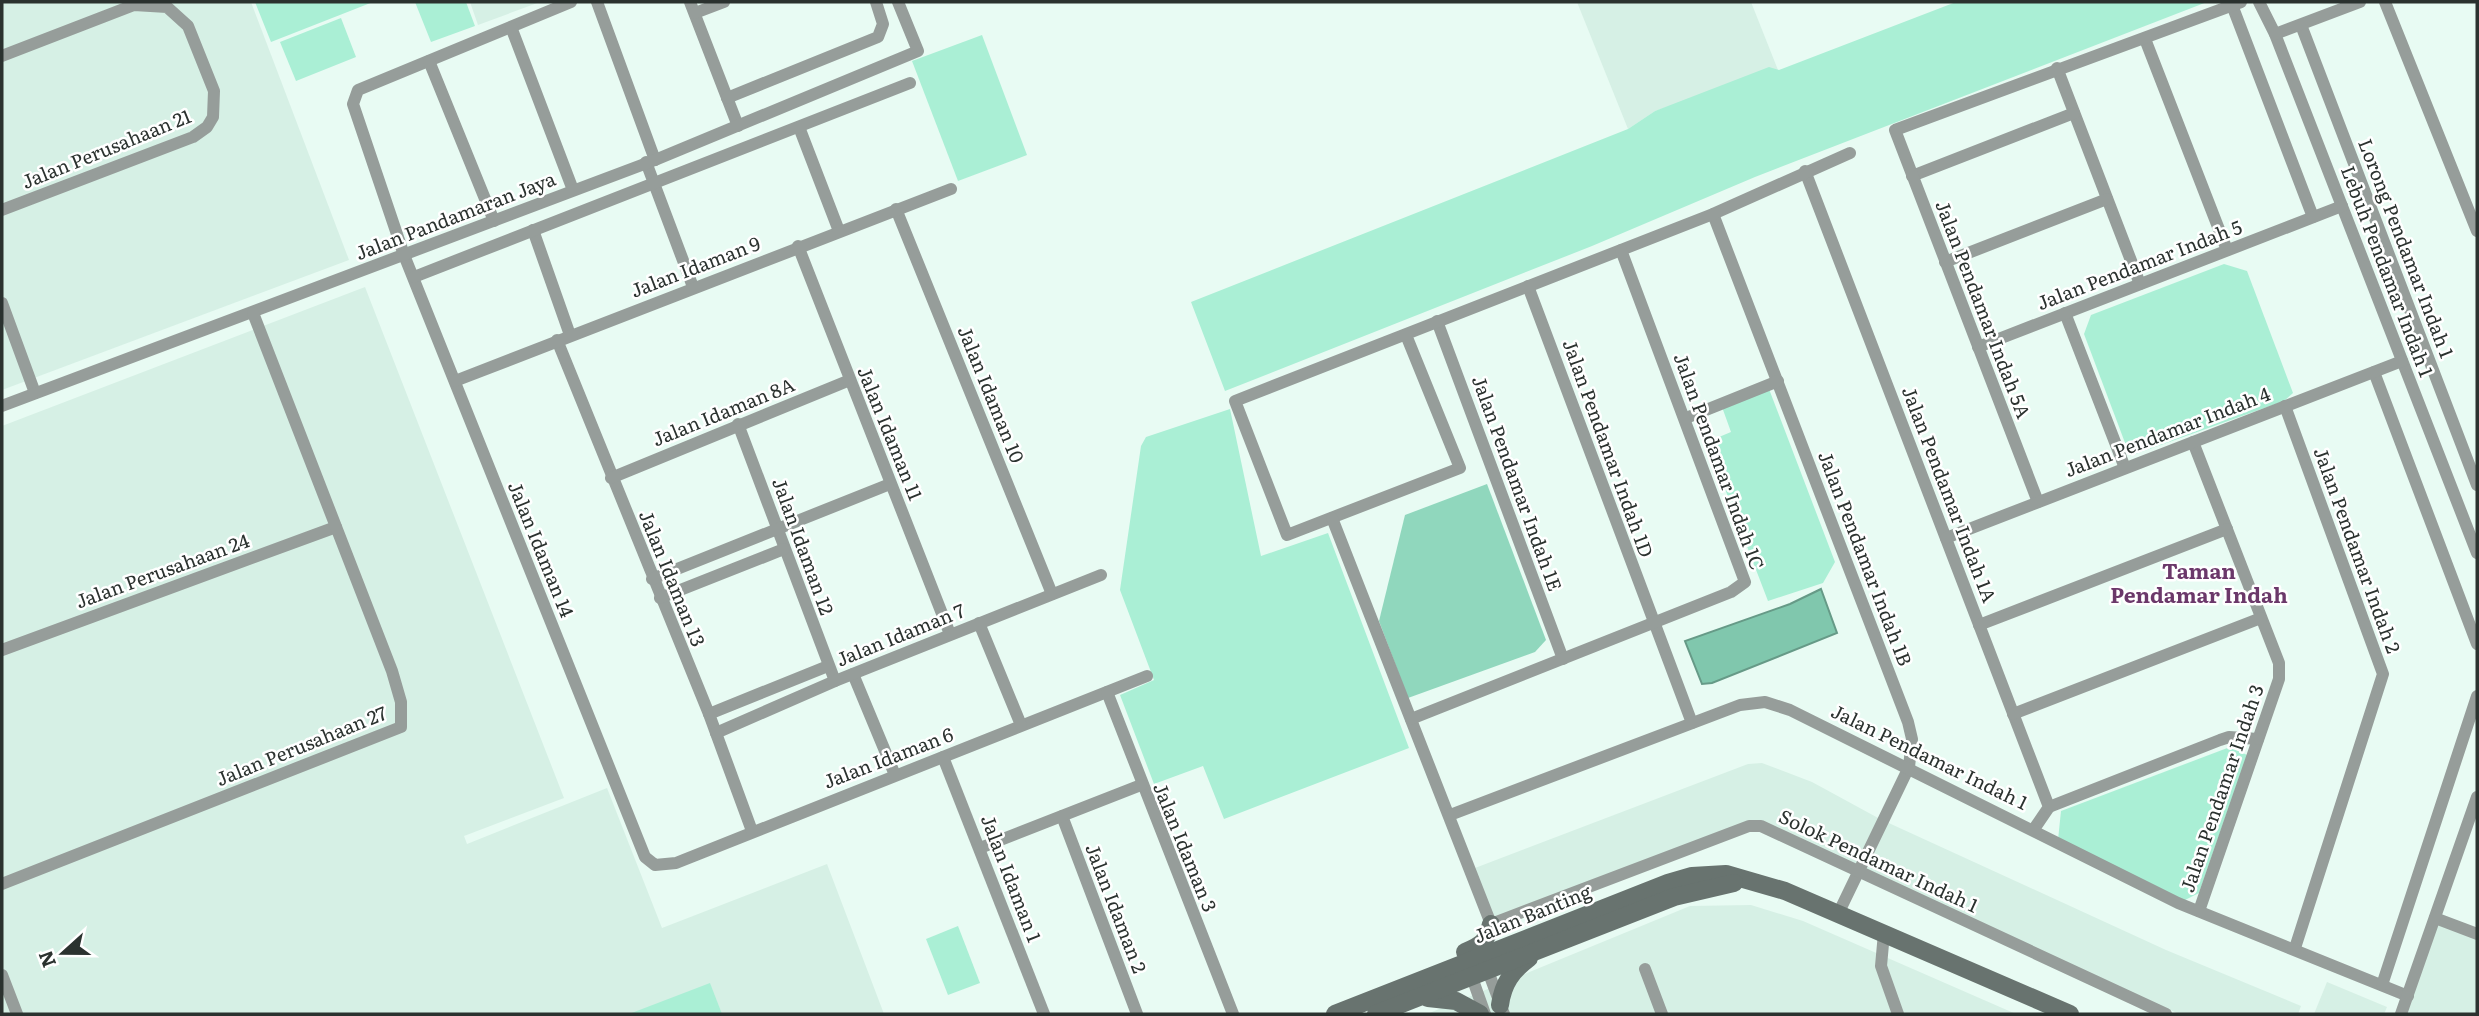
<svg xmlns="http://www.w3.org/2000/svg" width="2479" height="1016" font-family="Literata,serif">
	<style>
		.built { fill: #d6f0e5 }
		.green { fill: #aaefd5 }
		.forest { fill: #90d7bd }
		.water { fill: #80c7ad; stroke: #669a87; stroke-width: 2 }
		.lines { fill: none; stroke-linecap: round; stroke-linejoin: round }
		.street { stroke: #969d9a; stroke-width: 12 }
		.secondary { stroke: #68736f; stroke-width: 18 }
		.labels { text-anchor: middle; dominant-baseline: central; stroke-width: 5; stroke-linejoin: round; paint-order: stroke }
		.street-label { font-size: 19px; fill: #2b322f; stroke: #fff }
		.neighbourhood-label { font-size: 21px; font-weight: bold; fill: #6b386a; stroke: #fff }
	</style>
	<rect width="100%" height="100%" fill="#e8fbf3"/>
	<g class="built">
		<path d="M 2,2 L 251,2 L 349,260 L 2,390 Z"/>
		<path d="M 470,2 L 540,2 L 478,25 Z"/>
		<path d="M 1577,2 L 1751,2 L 1778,70 L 1655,111 L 1628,129 Z"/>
		<path d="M 365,287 L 564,798 L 464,836 L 467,844 L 607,788 L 662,928 L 827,864 L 884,1014 L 2,1014 L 2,426 Z"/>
		<path d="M 1762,763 L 1812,782 L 1880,819 L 2166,950 L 2301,1006 L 2298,1014 L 2179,1014 L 1761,822 L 1493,918 L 1475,868 L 1748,764 Z"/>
		<path d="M 1751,905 L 1803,921 L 2016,1014 L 1427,1014 L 1690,906 Z"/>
		<path d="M 2438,924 L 2477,939 L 2477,1014 L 2406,1014 Z"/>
		<path d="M 2327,982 L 2387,1007 L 2384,1014 L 2314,1014 Z"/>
	</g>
	<g class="green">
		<path d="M 255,2 L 373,2 L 271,42 Z"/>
		<path d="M 415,2 L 466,2 L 475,26 L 431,42 Z"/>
		<path d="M 1956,2 L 2207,2 L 1755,177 L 1592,246 L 1225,391 L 1191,302 L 1628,129 L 1655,111 L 1769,67 L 1779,70 Z"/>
		<path d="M 341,18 L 356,57 L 296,81 L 280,42 Z"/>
		<path d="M 982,35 L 1027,155 L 958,181 L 912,61 Z"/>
		<path d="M 2224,264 L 2247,271 L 2293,393 L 2284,401 L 2130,456 L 2084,334 L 2091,315 Z"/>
		<path d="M 1769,389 L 1835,562 L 1823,583 L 1768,601 L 1707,442 L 1731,432 L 1722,407 Z"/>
		<path d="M 1230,409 L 1261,556 L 1328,533 L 1409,748 L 1224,819 L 1203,766 L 1154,784 L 1120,695 L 1154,680 L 1120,590 L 1141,446 L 1146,437 Z"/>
		<path d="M 2230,747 L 2247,755 L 2199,893 L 2183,901 L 2058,840 L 2061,811 Z"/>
		<path d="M 958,926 L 980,983 L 948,995 L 926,939 Z"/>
		<path d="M 710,983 L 722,1014 L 629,1014 Z"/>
	</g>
	<path class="forest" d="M 1487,484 L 1546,640 L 1535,652 L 1408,698 L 1379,621 L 1405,515 Z"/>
	<path class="water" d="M 1821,589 L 1837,633 L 1712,683 L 1702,684 L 1685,641 L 1790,604 Z"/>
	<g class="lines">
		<g class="street">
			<path d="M 571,2 L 358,90 L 353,104 L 404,255 L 645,857 L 655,865 L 676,863 L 1147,676"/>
			<path d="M 597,2 L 655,160"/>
			<path d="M 690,2 L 738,126"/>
			<path d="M 2259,2 L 2275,34 L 2477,553"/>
			<path d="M 2385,2 L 2477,231"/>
			<path d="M 2232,5 L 2313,217"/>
			<path d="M 695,13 L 724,2"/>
			<path d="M 2301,25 L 2477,485"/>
			<path d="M 511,27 L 573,190"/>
			<path d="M 2275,34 L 2360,2"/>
			<path d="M 2145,39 L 2227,250"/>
			<path d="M 2,56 L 134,5 L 167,7 L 188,26 L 214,91 L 213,117 L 207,127 L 193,137 L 2,210"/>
			<path d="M 429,61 L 494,221"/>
			<path d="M 2057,68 L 2140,284"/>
			<path d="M 727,98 L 878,37 L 883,24 L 876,2"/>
			<path d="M 799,127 L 839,231"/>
			<path d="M 646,162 L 693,287"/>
			<path d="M 1805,171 L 2049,807 L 2034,829"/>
			<path d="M 1912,176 L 2074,113"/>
			<path d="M 896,209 L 1052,594"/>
			<path d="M 1713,214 L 1908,722 L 1912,739 L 1909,767 L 1839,912"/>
			<path d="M 533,230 L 570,335"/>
			<path d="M 798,246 L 950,634"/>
			<path d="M 1945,262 L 2107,199"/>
			<path d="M 414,277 L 910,83"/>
			<path d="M 1528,286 L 1692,723"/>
			<path d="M 2,303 L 35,393"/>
			<path d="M 2065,313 L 2125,468"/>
			<path d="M 1437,321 L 1563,659"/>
			<path d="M 1406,335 L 1460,468 L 1287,535 L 1235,401 L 1713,214 L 1850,153"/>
			<path d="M 557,340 L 709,714 L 752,831"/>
			<path d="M 1978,347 L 2342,206"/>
			<path d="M 2374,372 L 2477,644"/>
			<path d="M 455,381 L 951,189"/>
			<path d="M 2,406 L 655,160 L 918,51 L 898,2"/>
			<path d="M 2285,406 L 2383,674 L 2295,948"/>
			<path d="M 1686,418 L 1778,381"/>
			<path d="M 738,424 L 835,681"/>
			<path d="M 2193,442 L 2279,663 L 2279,679 L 2199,911"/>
			<path d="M 611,478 L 850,380"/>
			<path d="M 2038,502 L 1895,130 L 2241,2"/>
			<path d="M 1332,518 L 1491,924 L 1749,826 L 1761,826 L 2166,1014"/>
			<path d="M 1946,538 L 2402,361"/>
			<path d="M 652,579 L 890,484"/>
			<path d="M 660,598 L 784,549"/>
			<path d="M 979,623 L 1021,725"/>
			<path d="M 1979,625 L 2227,529"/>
			<path d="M 2,650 L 336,527"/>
			<path d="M 853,674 L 895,775"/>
			<path d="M 1107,692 L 1233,1014"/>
			<path d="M 709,714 L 828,666"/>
			<path d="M 2013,714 L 2261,618"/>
			<path d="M 1411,719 L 1731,592 L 1745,582 L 1621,250"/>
			<path d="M 716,733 L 835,681 L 1101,575"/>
			<path d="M 943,757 L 1044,1014"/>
			<path d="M 2049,807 L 2220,740 L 2229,737 L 2258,739"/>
			<path d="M 1450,815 L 1740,705 L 1765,702 L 1790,710 L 2178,903 L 2408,996"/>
			<path d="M 1062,816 L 1137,1014"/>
			<path d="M 980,848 L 1141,785"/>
			<path d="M 2,884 L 401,727 L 401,702 L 392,671 L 253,313"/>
			<path d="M 2435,918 L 2477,934"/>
			<path d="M 1884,933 L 1881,966 L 1898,1014"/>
			<path d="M 1485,963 L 1504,1014"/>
			<path d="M 1469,969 L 1485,1014"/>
			<path d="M 1645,969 L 1662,1014"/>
			<path d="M 2,975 L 17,1014"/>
			<path d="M 2382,985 L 2477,696"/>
			<path d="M 2401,1014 L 2477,797"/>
		</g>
		<g class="secondary">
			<path d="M 1465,952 C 1481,945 1487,942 1491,924"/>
			<path d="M 1428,998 L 1456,1001 L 1480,1014"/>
			<path d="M 1500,1005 C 1503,983 1512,971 1529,958"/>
			<path d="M 1335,1014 L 1668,883 L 1692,876 L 1726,874 L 1785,891 L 2070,1014"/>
			<path d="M 1376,1014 L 1674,897 L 1734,883"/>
		</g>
	</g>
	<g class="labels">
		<g class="street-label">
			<text transform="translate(106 148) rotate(-22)">Jalan Perusahaan 21</text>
			<text transform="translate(455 215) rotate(-21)">Jalan Pandamaran Jaya</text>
			<text transform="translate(2407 248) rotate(69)">Lorong Pendamar Indah 1</text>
			<text transform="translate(2139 264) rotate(-21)">Jalan Pendamar Indah 5</text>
			<text transform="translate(695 266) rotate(-21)">Jalan Idaman 9</text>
			<text transform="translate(2388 271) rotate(69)">Lebuh Pendamar Indah 1</text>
			<text transform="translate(1984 309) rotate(69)">Jalan Pendamar Indah 5A</text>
			<text transform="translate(992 394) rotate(68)">Jalan Idaman 10</text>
			<text transform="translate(723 411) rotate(-22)">Jalan Idaman 8A</text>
			<text transform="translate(2167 431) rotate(-21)">Jalan Pendamar Indah 4</text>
			<text transform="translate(891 433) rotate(68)">Jalan Idaman 11</text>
			<text transform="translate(1609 448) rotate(70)">Jalan Pendamar Indah 1D</text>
			<text transform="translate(1720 461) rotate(70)">Jalan Pendamar Indah 1C</text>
			<text transform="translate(1518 483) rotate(70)">Jalan Pendamar Indah 1E</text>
			<text transform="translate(1950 494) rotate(69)">Jalan Pendamar Indah 1A</text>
			<text transform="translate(804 546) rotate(70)">Jalan Idaman 12</text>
			<text transform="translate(542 549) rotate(68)">Jalan Idaman 14</text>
			<text transform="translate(2358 550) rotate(70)">Jalan Pendamar Indah 2</text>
			<text transform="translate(1866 558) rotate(69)">Jalan Pendamar Indah 1B</text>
			<text transform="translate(162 570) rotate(-20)">Jalan Perusahaan 24</text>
			<text transform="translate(673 578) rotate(68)">Jalan Idaman 13</text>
			<text transform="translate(900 634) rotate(-22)">Jalan Idaman 7</text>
			<text transform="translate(301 745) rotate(-22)">Jalan Perusahaan 27</text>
			<text transform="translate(1930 756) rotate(26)">Jalan Pendamar Indah 1</text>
			<text transform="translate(888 757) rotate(-21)">Jalan Idaman 6</text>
			<text transform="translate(2221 788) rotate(-71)">Jalan Pendamar Indah 3</text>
			<text transform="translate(1186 847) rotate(68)">Jalan Idaman 3</text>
			<text transform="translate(1879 860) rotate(25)">Solok Pendamar Indah 1</text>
			<text transform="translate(1012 878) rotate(69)">Jalan Idaman 1</text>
			<text transform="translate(1117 908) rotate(69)">Jalan Idaman 2</text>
			<text transform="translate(1532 913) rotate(-22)">Jalan Banting</text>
		</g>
		<g class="neighbourhood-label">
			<text x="2199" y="569">Taman<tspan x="2199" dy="24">Pendamar Indah</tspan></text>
		</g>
	</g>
	<rect width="2479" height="1016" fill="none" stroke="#2b322f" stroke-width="7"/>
	<g transform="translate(63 953) rotate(249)" stroke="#ffffff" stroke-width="5" paint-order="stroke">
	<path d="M0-5L12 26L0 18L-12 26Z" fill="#2b322f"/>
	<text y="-10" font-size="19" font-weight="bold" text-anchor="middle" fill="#2b322f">N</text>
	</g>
</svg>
